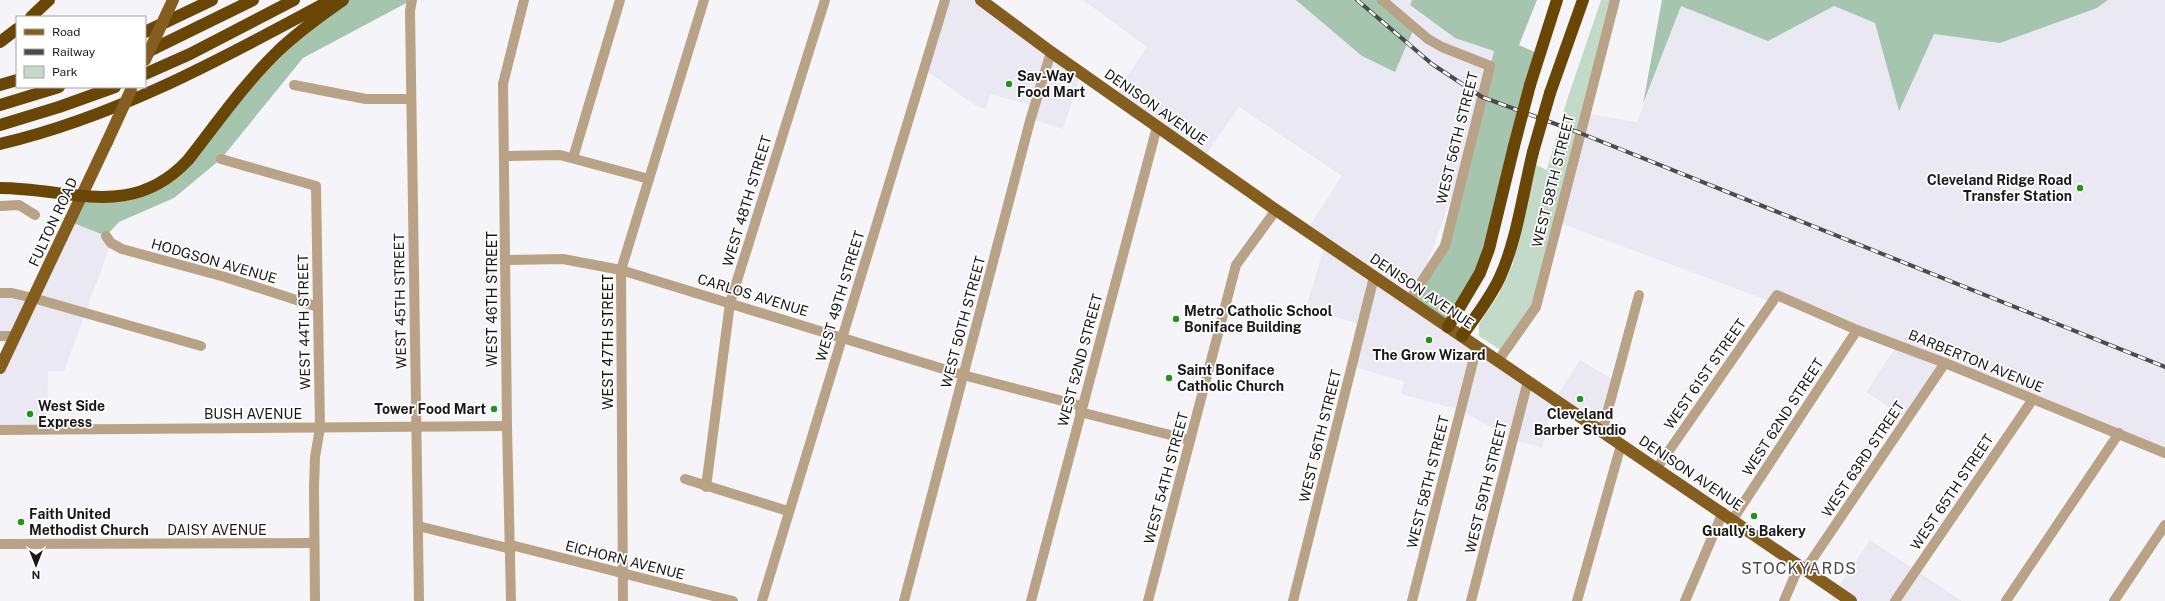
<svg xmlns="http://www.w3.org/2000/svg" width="2165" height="601" font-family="'Public Sans',sans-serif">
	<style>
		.built { fill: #e9e8f3 }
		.green { fill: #c3dac9 }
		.forest { fill: #a5c5ae }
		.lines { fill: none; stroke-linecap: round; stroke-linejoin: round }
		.minor { stroke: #b9a285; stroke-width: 10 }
		.major { stroke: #845d1f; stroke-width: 12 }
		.highway { stroke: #6a4606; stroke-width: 12 }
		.rail-casing { stroke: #4b4b4d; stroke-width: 4 }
		.rail { stroke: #fff; stroke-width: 2.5; stroke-dasharray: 8; stroke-linecap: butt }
		.major-bridge { stroke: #845d1f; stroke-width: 12 }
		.highway-bridge { stroke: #6a4606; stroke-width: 12 }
		.poi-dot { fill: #22931f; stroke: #fff; stroke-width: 1.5 }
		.labels { text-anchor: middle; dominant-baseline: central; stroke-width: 3.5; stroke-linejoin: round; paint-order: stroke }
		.poi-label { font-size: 14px; font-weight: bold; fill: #19191a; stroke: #fff; text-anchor: start }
		.street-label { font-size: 14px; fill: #19191a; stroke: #fff }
		.quarter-label { font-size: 16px; letter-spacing: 1px; fill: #49494c; stroke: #fff }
	</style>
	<rect width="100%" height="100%" fill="#f5f5f9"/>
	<g class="built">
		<path d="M 945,0 L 981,0 L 1081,73 L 1063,129 L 1031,119 L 1034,106 L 990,94 L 986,109 L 976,106 L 925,70 Z"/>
		<path d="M 1083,0 L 1412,0 L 1411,6 L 1455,38 L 1494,51 L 1469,150 L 1428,261 L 1409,301 L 1555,399 L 1580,360 L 1616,381 L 1602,432 L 1555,399 L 1542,448 L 1512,439 L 1460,410 L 1401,394 L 1404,382 L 1352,366 L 1362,325 L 1306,308 L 1325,244 L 1306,231 L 1342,176 L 1239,107 L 1203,159 L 1114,96 L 1147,47 Z"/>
		<path d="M 2108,0 L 2165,0 L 2165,453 L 1945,363 L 1907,419 L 1866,392 L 1897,345 L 1777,295 L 1772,302 L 1557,222 L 1585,113 L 1637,122 L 1681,6 L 1768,41 L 1834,6 L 1875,23 L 1899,111 L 1934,33 L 2000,43 L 2097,8 Z"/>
		<path d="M 71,222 L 106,236 L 111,243 L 64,371 L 48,371 L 47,430 L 0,430 L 0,368 L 16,336 L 0,336 L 0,293 L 33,297 Z"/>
		<path d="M 1870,540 L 1962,601 L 1831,601 L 1836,591 Z"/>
	</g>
	<path class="green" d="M 1601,0 L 1611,0 L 1532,308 L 1502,351 L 1479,336 L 1479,324 L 1499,294 L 1513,264 L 1536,165 L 1547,170 L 1567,100 Z"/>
	<g class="forest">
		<path d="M 343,0 L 412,0 L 303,58 L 221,159 L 174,198 L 119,222 L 106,236 L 71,222 L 81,197 L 159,185 L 249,82 Z"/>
		<path d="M 1296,0 L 1382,0 L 1414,28 L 1395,72 L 1362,56 Z"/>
		<path d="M 1412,0 L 1537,0 L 1519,45 L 1539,54 L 1494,231 L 1448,327 L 1409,301 L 1445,246 L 1494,51 L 1455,38 L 1410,5 Z"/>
		<path d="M 1662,0 L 2108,0 L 2097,8 L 2000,43 L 1934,34 L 1899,111 L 1875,23 L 1834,6 L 1768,41 L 1681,6 L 1643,104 Z"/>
	</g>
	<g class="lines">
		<g class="minor">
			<path d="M 412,0 L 410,11 L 419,601"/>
			<path d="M 1382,0 L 1428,39 L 1442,47 L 1490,66 L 1445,246 L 1409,301"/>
			<path d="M 294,85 L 366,99 L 410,99"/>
			<path d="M 505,156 L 560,155 L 649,179"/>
			<path d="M 573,158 L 620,0"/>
			<path d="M 221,159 L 316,186 L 320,428 L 315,457 L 314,487 L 315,601"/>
			<path d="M 0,206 L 19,205 L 35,215"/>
			<path d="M 106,236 L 111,243 L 122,249 L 225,277 L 318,307"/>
			<path d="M 505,260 L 563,259 L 621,270 L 963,375 L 1082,406"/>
			<path d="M 0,293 L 12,293 L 33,298 L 201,346"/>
			<path d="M 0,336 L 16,336"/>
			<path d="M 1498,361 L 1536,307 L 1615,0"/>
			<path d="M 1080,412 L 1190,440"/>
			<path d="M 0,430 L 507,426"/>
			<path d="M 1602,432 L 1639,295"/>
			<path d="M 1657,468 L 1777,295 L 1857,330 L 1945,363 L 2165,453"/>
			<path d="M 685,479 L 788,511"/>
			<path d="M 706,487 L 730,303 L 825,0"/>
			<path d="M 1733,519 L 1857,330"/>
			<path d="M 418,526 L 511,549"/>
			<path d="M 0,544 L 314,543"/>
			<path d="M 511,545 L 733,601"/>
			<path d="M 1805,570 L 1945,363"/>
			<path d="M 511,601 L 507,426 L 503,84 L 524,0"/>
			<path d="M 623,601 L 621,270 L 704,0"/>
			<path d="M 762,601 L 945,0"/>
			<path d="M 904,601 L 1030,121 L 1051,52"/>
			<path d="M 1031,601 L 1157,127"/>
			<path d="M 1148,601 L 1236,265 L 1276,210"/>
			<path d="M 1293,601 L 1374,277"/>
			<path d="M 1412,601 L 1477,346"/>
			<path d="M 1471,601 L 1528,381"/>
			<path d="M 1577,601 L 1621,445"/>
			<path d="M 1685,601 L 1723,512"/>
			<path d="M 1784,601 L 1799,566"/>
			<path d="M 1895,601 L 2033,399"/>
			<path d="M 2006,601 L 2119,433"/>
			<path d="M 2114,601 L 2165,525"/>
		</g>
		<g class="major">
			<path d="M 981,0 L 1051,52 L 1276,210 L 1851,601"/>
			<path d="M 0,368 L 107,142"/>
		</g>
		<g class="highway">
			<path d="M 31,17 L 49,0"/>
			<path d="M 145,32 L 212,0"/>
			<path d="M 0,42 L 17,29"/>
			<path d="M 145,53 L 253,0"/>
			<path d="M 145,74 L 190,54 L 294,0"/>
			<path d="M 0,85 L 17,80"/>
			<path d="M 1530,85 L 1557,0"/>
			<path d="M 1550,93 L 1583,0"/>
			<path d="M 0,105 L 59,87"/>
			<path d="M 0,125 L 59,107 L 115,87"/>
			<path d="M 0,144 C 119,116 225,57 331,0"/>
			<path d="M 0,188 C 70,188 131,221 188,160 C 217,123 244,84 278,51 C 298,32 320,16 343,0"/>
			<path d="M 1448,327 L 1480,273 L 1489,249 L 1514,146"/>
			<path d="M 1462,336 C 1475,317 1490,299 1500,277 C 1517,240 1523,192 1533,152"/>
		</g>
		<g class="rail-casing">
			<path id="rail" d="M 1357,0 L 1432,64 L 1482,97 L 1580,133 L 2165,367"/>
		</g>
		<use href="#rail" class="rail"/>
		<g class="major-bridge">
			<path d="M 145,60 L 173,0"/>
			<path d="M 107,142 L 131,90"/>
		</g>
		<g class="highway-bridge">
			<path d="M 1514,146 L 1530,85"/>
			<path d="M 1533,152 L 1550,93"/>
		</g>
	</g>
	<g class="poi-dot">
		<circle cx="1009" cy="84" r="4"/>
		<circle cx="2080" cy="188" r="4"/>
		<circle cx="1176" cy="319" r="4"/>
		<circle cx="1429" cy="340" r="4"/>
		<circle cx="1169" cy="378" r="4"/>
		<circle cx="1580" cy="399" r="4"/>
		<circle cx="494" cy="409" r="4"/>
		<circle cx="30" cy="414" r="4"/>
		<circle cx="1754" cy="516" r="4"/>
		<circle cx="21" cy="522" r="4"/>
	</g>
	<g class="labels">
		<g class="poi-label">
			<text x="1017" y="76">Sav-Way<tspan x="1017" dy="16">Food Mart</tspan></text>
			<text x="2072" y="180" text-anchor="end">Cleveland Ridge Road<tspan x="2072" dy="16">Transfer Station</tspan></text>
			<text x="1184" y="311">Metro Catholic School<tspan x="1184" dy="16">Boniface Building</tspan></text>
			<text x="1429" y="355" text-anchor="middle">The Grow Wizard</text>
			<text x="1177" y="370">Saint Boniface<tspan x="1177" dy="16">Catholic Church</tspan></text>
			<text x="38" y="406">West Side<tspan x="38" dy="16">Express</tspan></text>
			<text x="486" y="409" text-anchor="end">Tower Food Mart</text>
			<text x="1580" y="414" text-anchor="middle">Cleveland<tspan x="1580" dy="16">Barber Studio</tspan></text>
			<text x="29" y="514">Faith United<tspan x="29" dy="16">Methodist Church</tspan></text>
			<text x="1754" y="531" text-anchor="middle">Gually's Bakery</text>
		</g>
		<g class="street-label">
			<text transform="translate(1156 107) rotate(35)">DENISON AVENUE</text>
			<text transform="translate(1457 138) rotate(-76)">WEST 56TH STREET</text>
			<text transform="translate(1553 181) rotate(-76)">WEST 58TH STREET</text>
			<text transform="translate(747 201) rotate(-73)">WEST 48TH STREET</text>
			<text transform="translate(53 222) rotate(-65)">FULTON ROAD</text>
			<text transform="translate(214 261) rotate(16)">HODGSON AVENUE</text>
			<text transform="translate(1422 291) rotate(34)">DENISON AVENUE</text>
			<text transform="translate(753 295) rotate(17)">CARLOS AVENUE</text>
			<text transform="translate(840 296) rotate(-73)">WEST 49TH STREET</text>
			<text transform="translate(492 299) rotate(-90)">WEST 46TH STREET</text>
			<text transform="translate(400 301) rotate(-91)">WEST 45TH STREET</text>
			<text transform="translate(304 322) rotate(-91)">WEST 44TH STREET</text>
			<text transform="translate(963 322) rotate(-75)">WEST 50TH STREET</text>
			<text transform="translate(608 342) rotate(-90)">WEST 47TH STREET</text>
			<text transform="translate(1080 360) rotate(-75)">WEST 52ND STREET</text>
			<text transform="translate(1976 361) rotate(22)">BARBERTON AVENUE</text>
			<text transform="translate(1705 374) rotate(-55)">WEST 61ST STREET</text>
			<text x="253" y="414">BUSH AVENUE</text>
			<text transform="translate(1783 417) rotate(-57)">WEST 62ND STREET</text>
			<text transform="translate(1320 436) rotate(-76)">WEST 56TH STREET</text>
			<text transform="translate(1863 459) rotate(-56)">WEST 63RD STREET</text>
			<text transform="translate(1691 473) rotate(34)">DENISON AVENUE</text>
			<text transform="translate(1166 478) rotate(-75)">WEST 54TH STREET</text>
			<text transform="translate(1428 482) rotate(-76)">WEST 58TH STREET</text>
			<text transform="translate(1486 487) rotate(-76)">WEST 59TH STREET</text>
			<text transform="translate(1952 492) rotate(-56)">WEST 65TH STREET</text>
			<text x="217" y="530">DAISY AVENUE</text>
			<text transform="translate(625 560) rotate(14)">EICHORN AVENUE</text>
		</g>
		<g class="quarter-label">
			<text x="1799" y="568">STOCKYARDS</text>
		</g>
	</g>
	<rect x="16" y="16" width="130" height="72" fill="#ffffff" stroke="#a3a3a3"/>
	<rect x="24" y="29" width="20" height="6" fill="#845d1f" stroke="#a3a3a3"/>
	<text x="52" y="36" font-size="12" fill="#19191a">Road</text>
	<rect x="24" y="49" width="20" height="6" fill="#4b4b4d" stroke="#a3a3a3"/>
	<text x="52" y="56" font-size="12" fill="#19191a">Railway</text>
	<rect x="24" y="66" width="20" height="12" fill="#c3dac9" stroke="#a3a3a3"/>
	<text x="52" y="76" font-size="12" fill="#19191a">Park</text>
	<g transform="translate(36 565) rotate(180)" stroke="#ffffff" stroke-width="3" paint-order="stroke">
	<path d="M0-3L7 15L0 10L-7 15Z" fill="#19191a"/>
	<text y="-6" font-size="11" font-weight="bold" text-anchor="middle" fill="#19191a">N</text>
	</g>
</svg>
